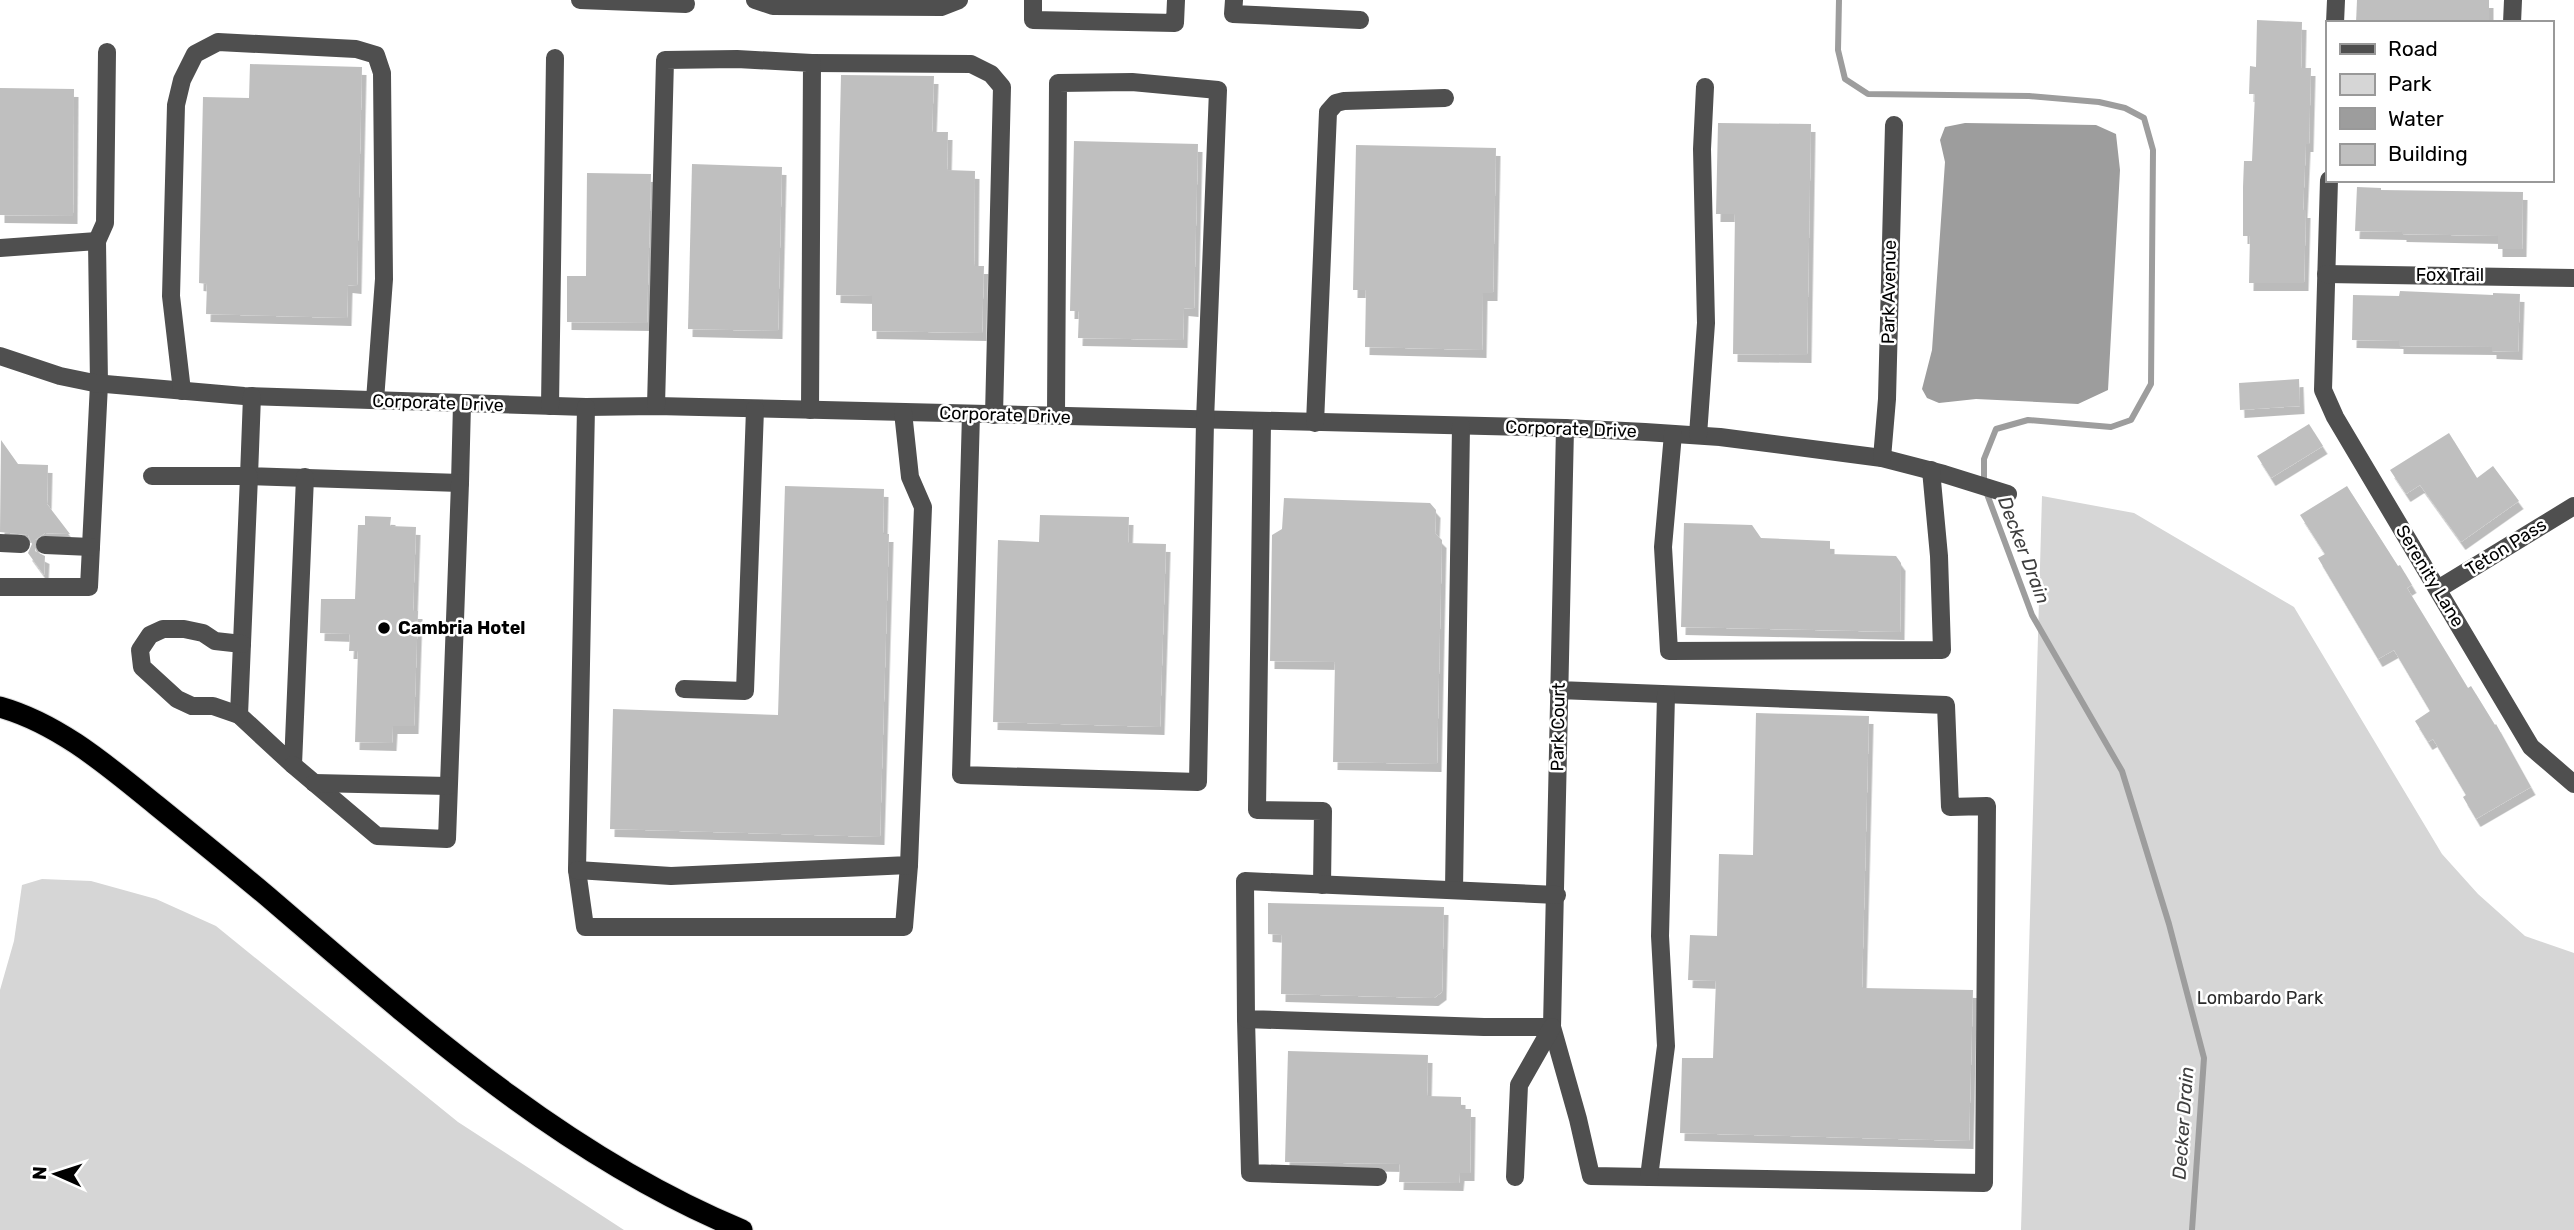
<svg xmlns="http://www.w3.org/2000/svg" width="2574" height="1230" font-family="Rubik,sans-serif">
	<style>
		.green { fill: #d6d6d6 }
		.water { fill: #9d9d9d }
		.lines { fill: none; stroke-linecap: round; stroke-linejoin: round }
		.stream { stroke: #9d9d9d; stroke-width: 6 }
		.building { fill: #bfbfbf; filter: url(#shadow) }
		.highway-casing { stroke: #dbdbdb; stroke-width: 23 }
		.minor { stroke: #4f4f4f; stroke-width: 18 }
		.highway { stroke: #000; stroke-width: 21 }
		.poi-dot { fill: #000; stroke: #fff; stroke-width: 2.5 }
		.labels { text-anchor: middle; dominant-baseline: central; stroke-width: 5; stroke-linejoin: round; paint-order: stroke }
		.street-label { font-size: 18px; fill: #000; stroke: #fff }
		.poi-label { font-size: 18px; font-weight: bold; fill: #000; stroke: #fff; text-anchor: start }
		.park-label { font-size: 18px; fill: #2d2d2d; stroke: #fff }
		.water-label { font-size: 19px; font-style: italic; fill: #3e3e3e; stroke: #fff }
	</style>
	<defs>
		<filter id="shadow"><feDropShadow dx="4.5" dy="8" stdDeviation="0" flood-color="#0004"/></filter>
	</defs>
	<rect width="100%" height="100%" fill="#fff"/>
	<g class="green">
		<path d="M 2042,496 L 2134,513 L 2294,607 L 2442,854 L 2478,894 L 2525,936 L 2574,953 L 2574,1230 L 2021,1230 Z"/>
		<path d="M 42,879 L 91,881 L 156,899 L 216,926 L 458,1122 L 624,1230 L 0,1230 L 0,990 L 14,941 L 22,885 Z"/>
	</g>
	<path class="water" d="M 1965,123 L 2096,125 L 2116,134 L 2120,170 L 2108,390 L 2078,404 L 1976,399 L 1939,403 L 1927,398 L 1922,389 L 1932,350 L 1945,162 L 1940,140 L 1945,127 Z"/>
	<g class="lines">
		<path class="stream" d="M 1839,0 L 1838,50 L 1845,79 L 1868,94 L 2029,96 L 2099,102 L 2125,108 L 2144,118 L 2153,150 L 2151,384 L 2131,420 L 2111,427 L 2028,420 L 1996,429 L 1984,459 L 1984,486 L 2032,615 L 2122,771 L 2169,924 L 2204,1058 L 2192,1230"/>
	</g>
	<g class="building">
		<path d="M 2357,0 L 2489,0 L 2489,23 L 2356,23 Z"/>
		<path d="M 2257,20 L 2302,22 L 2301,68 L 2311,68 L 2309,144 L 2306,144 L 2303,210 L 2306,210 L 2304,283 L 2249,283 L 2250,236 L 2243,236 L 2243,187 L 2244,161 L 2252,161 L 2255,94 L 2249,94 L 2250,66 L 2256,67 Z"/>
		<path d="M 250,64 L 362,67 L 357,286 L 348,285 L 347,318 L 206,314 L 207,284 L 199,283 L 203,97 L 249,98 Z"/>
		<path d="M 841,75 L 934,76 L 932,132 L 948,132 L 947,170 L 975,171 L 974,266 L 984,266 L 982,333 L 872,331 L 872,296 L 836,295 Z"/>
		<path d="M 0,88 L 74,89 L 73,216 L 0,215 Z"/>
		<path d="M 1718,123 L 1811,124 L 1807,355 L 1733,354 L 1735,214 L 1716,214 Z"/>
		<path d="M 1074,141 L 1198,144 L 1194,309 L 1184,308 L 1183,340 L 1078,338 L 1079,311 L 1070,311 Z"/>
		<path d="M 1356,145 L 1496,148 L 1493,293 L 1483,293 L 1482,350 L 1365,347 L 1366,290 L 1353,290 Z"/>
		<path d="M 692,164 L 782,167 L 778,331 L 688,329 Z"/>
		<path d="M 587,173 L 651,174 L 647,323 L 567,322 L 567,276 L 586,276 Z"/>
		<path d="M 2357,187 L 2381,188 L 2381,190 L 2523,192 L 2522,249 L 2498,249 L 2498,236 L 2402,234 L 2402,232 L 2355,231 Z"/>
		<path d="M 2400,291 L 2493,295 L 2493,293 L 2520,294 L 2518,352 L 2492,351 L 2492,347 L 2399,346 L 2399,341 L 2352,340 L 2353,295 L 2399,296 Z"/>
		<path d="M 2299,379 L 2300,406 L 2240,410 L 2239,383 Z"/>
		<path d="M 2309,424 L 2323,446 L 2271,478 L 2257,456 Z"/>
		<path d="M 2449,433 L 2477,478 L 2493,466 L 2519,501 L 2461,542 L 2420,485 L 2406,494 L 2390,470 Z"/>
		<path d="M 1,440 L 18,464 L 48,465 L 47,504 L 70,534 L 45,533 L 35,540 L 35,551 L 45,556 L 44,575 L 28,553 L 32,544 L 28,535 L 0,532 Z"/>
		<path d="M 785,486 L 884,489 L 883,534 L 889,534 L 880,837 L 610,829 L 613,709 L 778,715 Z"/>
		<path d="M 2347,486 L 2398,566 L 2400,565 L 2412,585 L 2407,588 L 2468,688 L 2471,686 L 2495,725 L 2496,724 L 2531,787 L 2476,819 L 2463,797 L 2466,795 L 2433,739 L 2428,742 L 2415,721 L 2430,711 L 2394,650 L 2378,659 L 2318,558 L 2325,554 L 2300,515 Z"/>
		<path d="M 1284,498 L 1430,503 L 1436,510 L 1435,533 L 1442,540 L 1437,764 L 1333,762 L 1335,662 L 1270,661 L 1272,535 L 1282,529 Z"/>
		<path d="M 1040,515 L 1129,517 L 1128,543 L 1166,544 L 1160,727 L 993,722 L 998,540 L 1039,542 Z"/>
		<path d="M 365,516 L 391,517 L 390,526 L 416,527 L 413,611 L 418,611 L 414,726 L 393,726 L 392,743 L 355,742 L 358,651 L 349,651 L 350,634 L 320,633 L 321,599 L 355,599 L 358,525 L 365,525 Z"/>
		<path d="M 1684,523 L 1752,525 L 1761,538 L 1830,541 L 1830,554 L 1896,556 L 1901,563 L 1900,632 L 1681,627 Z"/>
		<path d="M 1756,713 L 1869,716 L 1862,988 L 1973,990 L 1969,1141 L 1680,1133 L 1682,1058 L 1713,1058 L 1716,981 L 1688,980 L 1690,935 L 1717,936 L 1719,854 L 1753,855 Z"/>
		<path d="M 1268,903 L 1444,907 L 1442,992 L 1434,998 L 1281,994 L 1282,935 L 1268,934 Z"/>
		<path d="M 1288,1051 L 1428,1055 L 1427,1096 L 1461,1097 L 1461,1109 L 1471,1109 L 1470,1173 L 1460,1173 L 1459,1183 L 1399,1182 L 1400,1164 L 1285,1162 Z"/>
	</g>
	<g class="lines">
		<g class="highway-casing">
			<path id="highway" d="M 0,707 C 60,724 109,767 156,805 C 193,835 230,865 267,896 C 414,1022 561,1155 742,1230"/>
		</g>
		<g class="minor">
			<path d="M 580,0 L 686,4"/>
			<path d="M 755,0 L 773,6 L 941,7 L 959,0"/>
			<path d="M 1033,0 L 1033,20 L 1175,23 L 1176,0"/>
			<path d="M 1234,0 L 1233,14 L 1360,20"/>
			<path d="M 2335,23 L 2336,0"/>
			<path d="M 2512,23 L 2513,0"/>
			<path d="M 812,63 L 971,64 L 991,74 L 1002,87 L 994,415"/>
			<path d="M 2329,180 L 2323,390 L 2335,417 L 2531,747 L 2574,784"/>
			<path d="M 97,241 L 105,223 L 107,52"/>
			<path d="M 0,248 L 97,241 L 99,384 L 89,587 L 0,587"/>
			<path d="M 2326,274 L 2574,278"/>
			<path d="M 0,356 L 60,376 L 94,383 L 244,396 L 586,407 L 656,406 L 1565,428 L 1645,432 L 1720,437 L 1882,458 L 1944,474 L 2008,494"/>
			<path d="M 182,391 L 171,296 L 176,105 L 182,80 L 195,54 L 218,42 L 356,49 L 376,55 L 382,73 L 384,279 L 375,400"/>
			<path d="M 252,396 L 249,476 L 460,483 L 462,404"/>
			<path d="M 550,406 L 555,58"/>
			<path d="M 656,406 L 665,60 L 737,59 L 812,63 L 810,410"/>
			<path d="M 586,407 L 577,870 L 585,927 L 904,927 L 909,865"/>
			<path d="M 971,414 L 961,775 L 1198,782 L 1205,421 L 1218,90 L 1132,82 L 1058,83 L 1056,416"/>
			<path d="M 1262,422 L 1257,810 L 1323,811 L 1322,885"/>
			<path d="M 1315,423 L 1328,112 L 1336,103 L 1344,101 L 1445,98"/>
			<path d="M 1673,434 L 1663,547 L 1669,651 L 1942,650 L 1939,556 L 1931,470"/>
			<path d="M 1698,435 L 1706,323 L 1702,149 L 1705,87"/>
			<path d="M 1882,458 L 1887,399 L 1894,125"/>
			<path d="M 152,476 L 249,476 L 239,715 L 293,765 L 305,477"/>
			<path d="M 0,543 L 21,544"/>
			<path d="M 45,545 L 91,547"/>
			<path d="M 2438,589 L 2574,506"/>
			<path d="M 684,689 L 745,691 L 755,409"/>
			<path d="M 1558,690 L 1946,705 L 1950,807 L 1987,806 L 1984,1183 L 1591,1176 L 1578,1119 L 1552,1027 L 1565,428"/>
			<path d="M 239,715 L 213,706 L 192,706 L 177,699 L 142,667 L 140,650 L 150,635 L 163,629 L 184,629 L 203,633 L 215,641 L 242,644"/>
			<path d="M 293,765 L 377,836 L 447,839 L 460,483"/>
			<path d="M 314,783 L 448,786"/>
			<path d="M 577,870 L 671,876 L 909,865 L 923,507 L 910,477 L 903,412"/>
			<path d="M 1454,890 L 1461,426"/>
			<path d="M 1246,1019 L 1250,1173 L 1378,1177"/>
			<path d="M 1552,1027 L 1484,1027 L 1246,1019 L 1245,881 L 1557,895"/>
			<path d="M 1515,1177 L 1519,1085 L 1552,1027"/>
			<path d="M 1649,1177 L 1666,1046 L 1660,936 L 1666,695"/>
		</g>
		<use href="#highway" class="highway"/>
	</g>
	<circle class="poi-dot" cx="384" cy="628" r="7"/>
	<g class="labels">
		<g class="street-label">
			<text x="2450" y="275">Fox Trail</text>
			<text transform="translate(1889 292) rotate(-89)">Park Avenue</text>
			<text transform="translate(438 403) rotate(2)">Corporate Drive</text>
			<text transform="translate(1005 415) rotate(2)">Corporate Drive</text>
			<text transform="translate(1571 429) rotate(2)">Corporate Drive</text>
			<text transform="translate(2506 547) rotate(-32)">Teton Pass</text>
			<text transform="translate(2430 576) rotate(59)">Serenity Lane</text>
			<text transform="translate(1558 727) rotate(-89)">Park Court</text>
		</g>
		<g class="poi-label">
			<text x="398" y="628">Cambria Hotel</text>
		</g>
		<g class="park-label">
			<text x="2260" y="998">Lombardo Park</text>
		</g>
		<g class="water-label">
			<text transform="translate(2024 550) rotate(69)">Decker Drain</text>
			<text transform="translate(2183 1123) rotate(-86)">Decker Drain</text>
		</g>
	</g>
	<rect x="2326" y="21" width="228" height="161" fill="#ffffff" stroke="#999999" stroke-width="2"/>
	<rect x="2340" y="44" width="35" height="10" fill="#4f4f4f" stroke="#999999" stroke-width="2"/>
	<text x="2388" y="56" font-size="21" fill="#000000">Road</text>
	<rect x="2340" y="74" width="35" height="21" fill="#d6d6d6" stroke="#999999" stroke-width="2"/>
	<text x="2388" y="91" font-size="21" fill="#000000">Park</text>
	<rect x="2340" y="108" width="35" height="21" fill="#9d9d9d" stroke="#999999" stroke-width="2"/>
	<text x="2388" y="126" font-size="21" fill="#000000">Water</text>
	<rect x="2340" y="144" width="35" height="21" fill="#bfbfbf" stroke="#999999" stroke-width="2"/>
	<text x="2388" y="161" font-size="21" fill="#000000">Building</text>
	<g transform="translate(56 1174) rotate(273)" stroke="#ffffff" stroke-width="5" paint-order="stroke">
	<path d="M0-5L12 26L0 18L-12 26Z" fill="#000000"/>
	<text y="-10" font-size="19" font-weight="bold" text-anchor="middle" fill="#000000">N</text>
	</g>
</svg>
